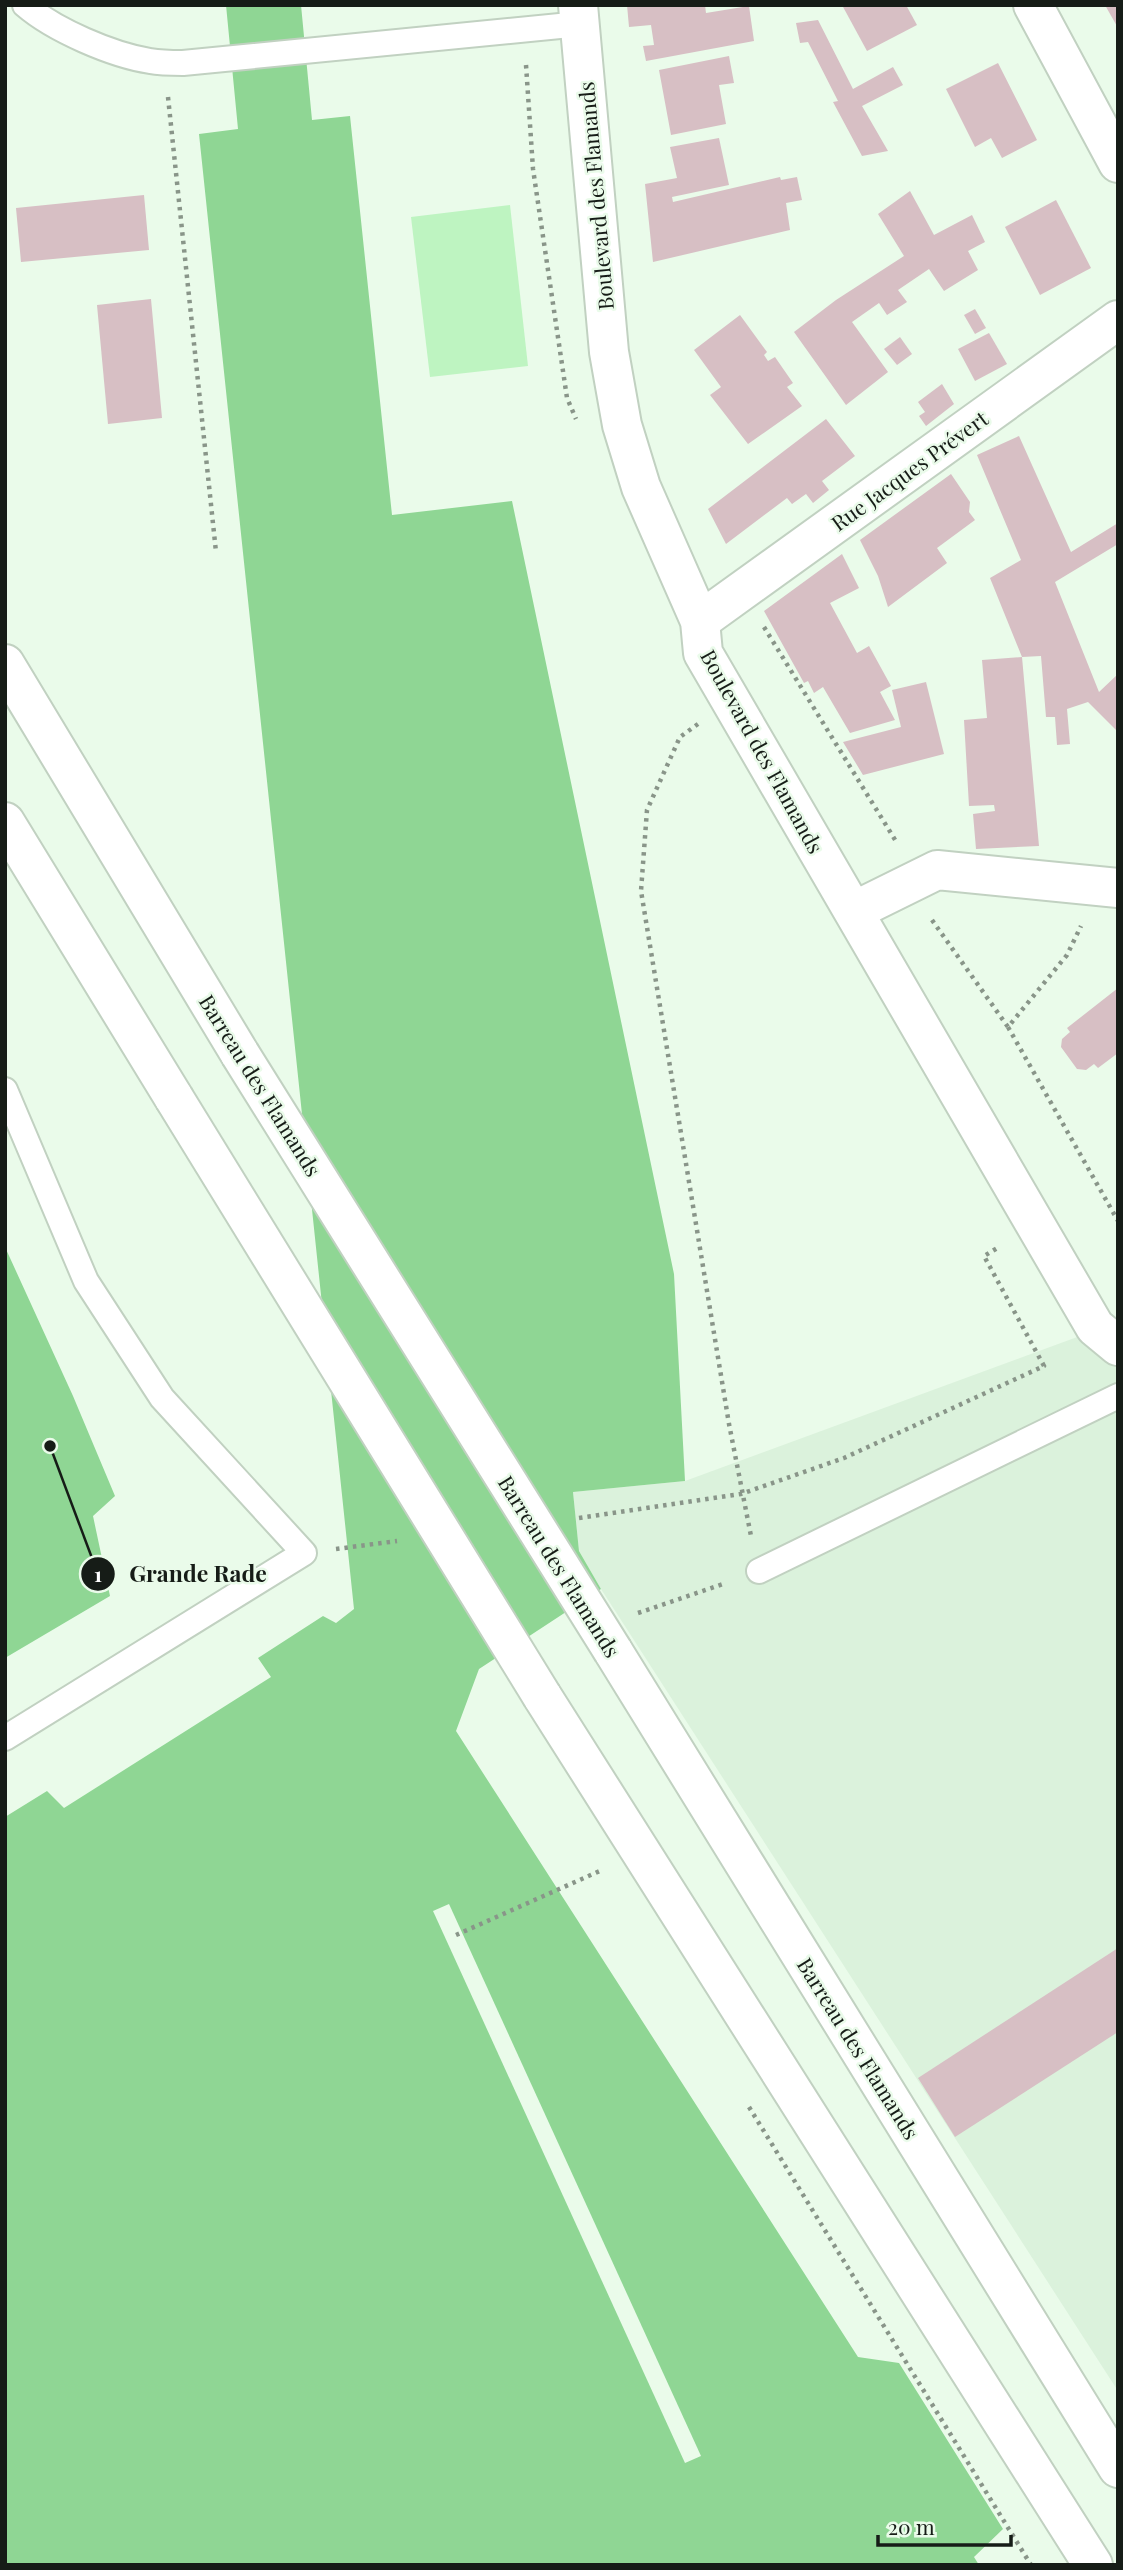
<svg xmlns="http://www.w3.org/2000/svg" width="1123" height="2570" font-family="'Playfair Display',serif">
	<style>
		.built { fill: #dbf2dc }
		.green { fill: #bef4c1 }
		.water { fill: #8fd694 }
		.pier { fill: #eafbea }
		.building { fill: #d7bfc4 }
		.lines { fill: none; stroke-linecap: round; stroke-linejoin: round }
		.lane-casing { stroke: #c1d1c1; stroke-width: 28 }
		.street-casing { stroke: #c1d1c1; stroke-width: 42 }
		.highway-casing { stroke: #c1d1c1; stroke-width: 42 }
		.path { stroke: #899589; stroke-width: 4.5; stroke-dasharray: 3.5 5; stroke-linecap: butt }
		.lane { stroke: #fff; stroke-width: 24 }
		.street { stroke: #fff; stroke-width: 38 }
		.highway { stroke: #fff; stroke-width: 38 }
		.highway-bridge-casing { stroke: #c1d1c1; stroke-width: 42; stroke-linecap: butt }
		.highway-bridge { stroke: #fff; stroke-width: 38 }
		.labels { text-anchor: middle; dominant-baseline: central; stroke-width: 5; stroke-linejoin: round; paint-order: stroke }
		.street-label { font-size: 21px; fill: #161c17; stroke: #eafbea }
		.leader { fill: none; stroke: #161c17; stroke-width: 2.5 }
		.callout-dot { fill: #161c17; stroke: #eafbea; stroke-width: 2.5 }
		.mark-label { font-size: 21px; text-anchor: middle; font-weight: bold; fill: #fff }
		.callout-label { font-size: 23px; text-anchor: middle; font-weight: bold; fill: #161c17; stroke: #eafbea; stroke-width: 5; stroke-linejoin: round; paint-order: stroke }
	</style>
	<rect width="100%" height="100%" fill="#eafbea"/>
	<path class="built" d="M 1118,1322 L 1118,2391 L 601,1589 L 579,1551 L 573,1492 L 685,1481 Z"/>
	<path class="green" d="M 510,205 L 528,366 L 430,377 L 411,217 Z"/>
	<g class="water">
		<path d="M 226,5 L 301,5 L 312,120 L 350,116 L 392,515 L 512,501 L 674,1274 L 685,1481 L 573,1492 L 579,1551 L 601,1589 L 479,1669 L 456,1731 L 858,2357 L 899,2363 L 1003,2529 L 974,2557 L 979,2565 L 5,2565 L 5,1817 L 47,1791 L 64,1808 L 271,1677 L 258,1658 L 323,1616 L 336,1623 L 354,1609 L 199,134 L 238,129 Z"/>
		<path d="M 5,1247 L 73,1396 L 115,1496 L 93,1516 L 110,1596 L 5,1658 Z"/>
	</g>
	<path class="pier" d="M 449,1904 L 701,2456 L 685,2463 L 433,1911 Z"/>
	<g class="building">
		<path d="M 627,5 L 705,5 L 706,13 L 749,6 L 754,41 L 646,61 L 643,46 L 654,45 L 651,25 L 629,27 Z"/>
		<path d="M 842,5 L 906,5 L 917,25 L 867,51 Z"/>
		<path d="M 1105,5 L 1118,5 L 1118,28 Z"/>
		<path d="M 818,20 L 853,89 L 893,67 L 903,85 L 862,106 L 888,151 L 862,156 L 833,102 L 838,101 L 808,42 L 800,43 L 796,23 Z"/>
		<path d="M 729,56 L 734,83 L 719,85 L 726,124 L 671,135 L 659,70 Z"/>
		<path d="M 998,63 L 1037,140 L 1002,158 L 991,138 L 975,147 L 946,89 Z"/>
		<path d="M 719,138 L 729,185 L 672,197 L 673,202 L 780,177 L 781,180 L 797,177 L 802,200 L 786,203 L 790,230 L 653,262 L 645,184 L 677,178 L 670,147 Z"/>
		<path d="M 910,191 L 934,235 L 972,215 L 985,242 L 968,251 L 978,270 L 944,291 L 929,269 L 898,290 L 907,302 L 887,315 L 879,303 L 852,322 L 888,372 L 846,405 L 794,332 L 836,300 L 904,256 L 878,214 Z"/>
		<path d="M 144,195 L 149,250 L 21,262 L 16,208 Z"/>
		<path d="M 1056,200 L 1091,268 L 1040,295 L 1005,227 Z"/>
		<path d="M 151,299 L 162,418 L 108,424 L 97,305 Z"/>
		<path d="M 975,309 L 986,328 L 975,334 L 964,315 Z"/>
		<path d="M 740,315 L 767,352 L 764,355 L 768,361 L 775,357 L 793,383 L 787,387 L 802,406 L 748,444 L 710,395 L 721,387 L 694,350 Z"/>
		<path d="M 989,333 L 1007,364 L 975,381 L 958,349 Z"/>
		<path d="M 900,337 L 912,354 L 897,365 L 884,349 Z"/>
		<path d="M 942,384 L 954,404 L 926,426 L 919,416 L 925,412 L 918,402 Z"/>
		<path d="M 826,419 L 855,456 L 822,481 L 829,490 L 813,503 L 806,494 L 792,504 L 787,498 L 726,544 L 708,509 Z"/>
		<path d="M 1019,436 L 1071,552 L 1118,523 L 1118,544 L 1055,582 L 1099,692 L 1118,674 L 1118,732 L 1088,702 L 1067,709 L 1070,744 L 1057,745 L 1055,717 L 1046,717 L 1041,656 L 1022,657 L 990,578 L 1021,560 L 977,455 Z"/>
		<path d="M 951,474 L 970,502 L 969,512 L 975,520 L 937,548 L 947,563 L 888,607 L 878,576 L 860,540 Z"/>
		<path d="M 842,554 L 859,588 L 830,603 L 857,653 L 869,646 L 891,686 L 880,692 L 895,720 L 850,733 L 823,687 L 814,693 L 808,681 L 804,683 L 764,611 Z"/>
		<path d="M 1022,657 L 1039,846 L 976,849 L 973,814 L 995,811 L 994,805 L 969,806 L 964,720 L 987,718 L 982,660 Z"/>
		<path d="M 926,682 L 944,754 L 863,775 L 843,742 L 901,727 L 892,690 Z"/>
		<path d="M 1118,988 L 1118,1053 L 1098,1068 L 1094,1064 L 1086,1070 L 1077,1069 L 1061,1047 L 1062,1039 L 1070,1032 L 1067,1028 Z"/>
		<path d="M 1118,1948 L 1118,2032 L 955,2137 L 918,2078 Z"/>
	</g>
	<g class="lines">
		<g class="lane-casing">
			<g id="lane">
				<path d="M 25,5 C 54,30 112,55 150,61 C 161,63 173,63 183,63 L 580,24"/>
				<path d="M 5,1090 L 86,1281 L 162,1398 L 304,1553 L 5,1738"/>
				<path d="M 759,1571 L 1118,1396"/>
			</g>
		</g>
		<g class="street-casing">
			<g id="street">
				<path d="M 578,5 L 609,352 L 622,425 L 641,487 L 700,621 L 703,653 L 1095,1327 L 1118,1346"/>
				<path d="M 1033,5 L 1118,163"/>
				<path d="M 700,621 L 1118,320"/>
				<path d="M 854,911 L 937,870 L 1118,888"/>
			</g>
		</g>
		<g class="highway-casing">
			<g id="highway">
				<path d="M 5,664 L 240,1054"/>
				<path d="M 5,822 L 174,1098"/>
				<path d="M 613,1651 L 1118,2468"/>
				<path d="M 542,1696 L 1093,2565"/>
			</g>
		</g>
		<g class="path">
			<path d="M 526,65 L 533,169 L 567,398 L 576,419"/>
			<path d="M 168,97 L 216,552"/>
			<path d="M 764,627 L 897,843"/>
			<path d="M 698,724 L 680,737 L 647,810 L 641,891 L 729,1424 L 751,1536"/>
			<path d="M 932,920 L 1008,1027 L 1067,955 L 1081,926"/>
			<path d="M 1008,1027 L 1118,1221"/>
			<path d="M 579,1518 L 741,1494 L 844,1458 L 1044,1366 L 984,1256 L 999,1247"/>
			<path d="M 336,1549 L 397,1541"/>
			<path d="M 638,1613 L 726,1583"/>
			<path d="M 456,1935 L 602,1870"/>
			<path d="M 749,2107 L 1031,2565"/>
		</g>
		<use href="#lane" class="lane"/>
		<use href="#street" class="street"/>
		<use href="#highway" class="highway"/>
		<g class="highway-bridge-casing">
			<g id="highway-bridge">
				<path d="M 240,1054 L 613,1651"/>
				<path d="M 174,1098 L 542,1696"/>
			</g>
		</g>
		<use href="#highway-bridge" class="highway-bridge"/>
	</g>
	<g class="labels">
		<g class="street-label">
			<text transform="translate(595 196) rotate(-95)">Boulevard des Flamands</text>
			<text transform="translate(909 470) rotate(-36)">Rue Jacques Prévert</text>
			<text transform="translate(763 751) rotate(61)">Boulevard des Flamands</text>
			<text transform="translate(261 1085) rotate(58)">Barreau des Flamands</text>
			<text transform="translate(560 1566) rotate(58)">Barreau des Flamands</text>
			<text transform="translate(859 2048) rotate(58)">Barreau des Flamands</text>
		</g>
	</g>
	<path class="leader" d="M50 1446L98 1574"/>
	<g class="callout-dot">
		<circle cx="50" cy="1446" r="7"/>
		<circle cx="98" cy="1574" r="18"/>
	</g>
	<g class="mark-label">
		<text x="98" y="1582">1</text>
	</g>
	<g class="callout-label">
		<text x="198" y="1582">Grande Rade</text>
	</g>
	<rect width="1123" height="2570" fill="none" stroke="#161c17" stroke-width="14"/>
	<path d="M878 2535v10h133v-10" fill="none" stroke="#161c17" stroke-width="3.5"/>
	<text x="888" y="2535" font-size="21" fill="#161c17" stroke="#eafbea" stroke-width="5" paint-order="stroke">20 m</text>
</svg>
